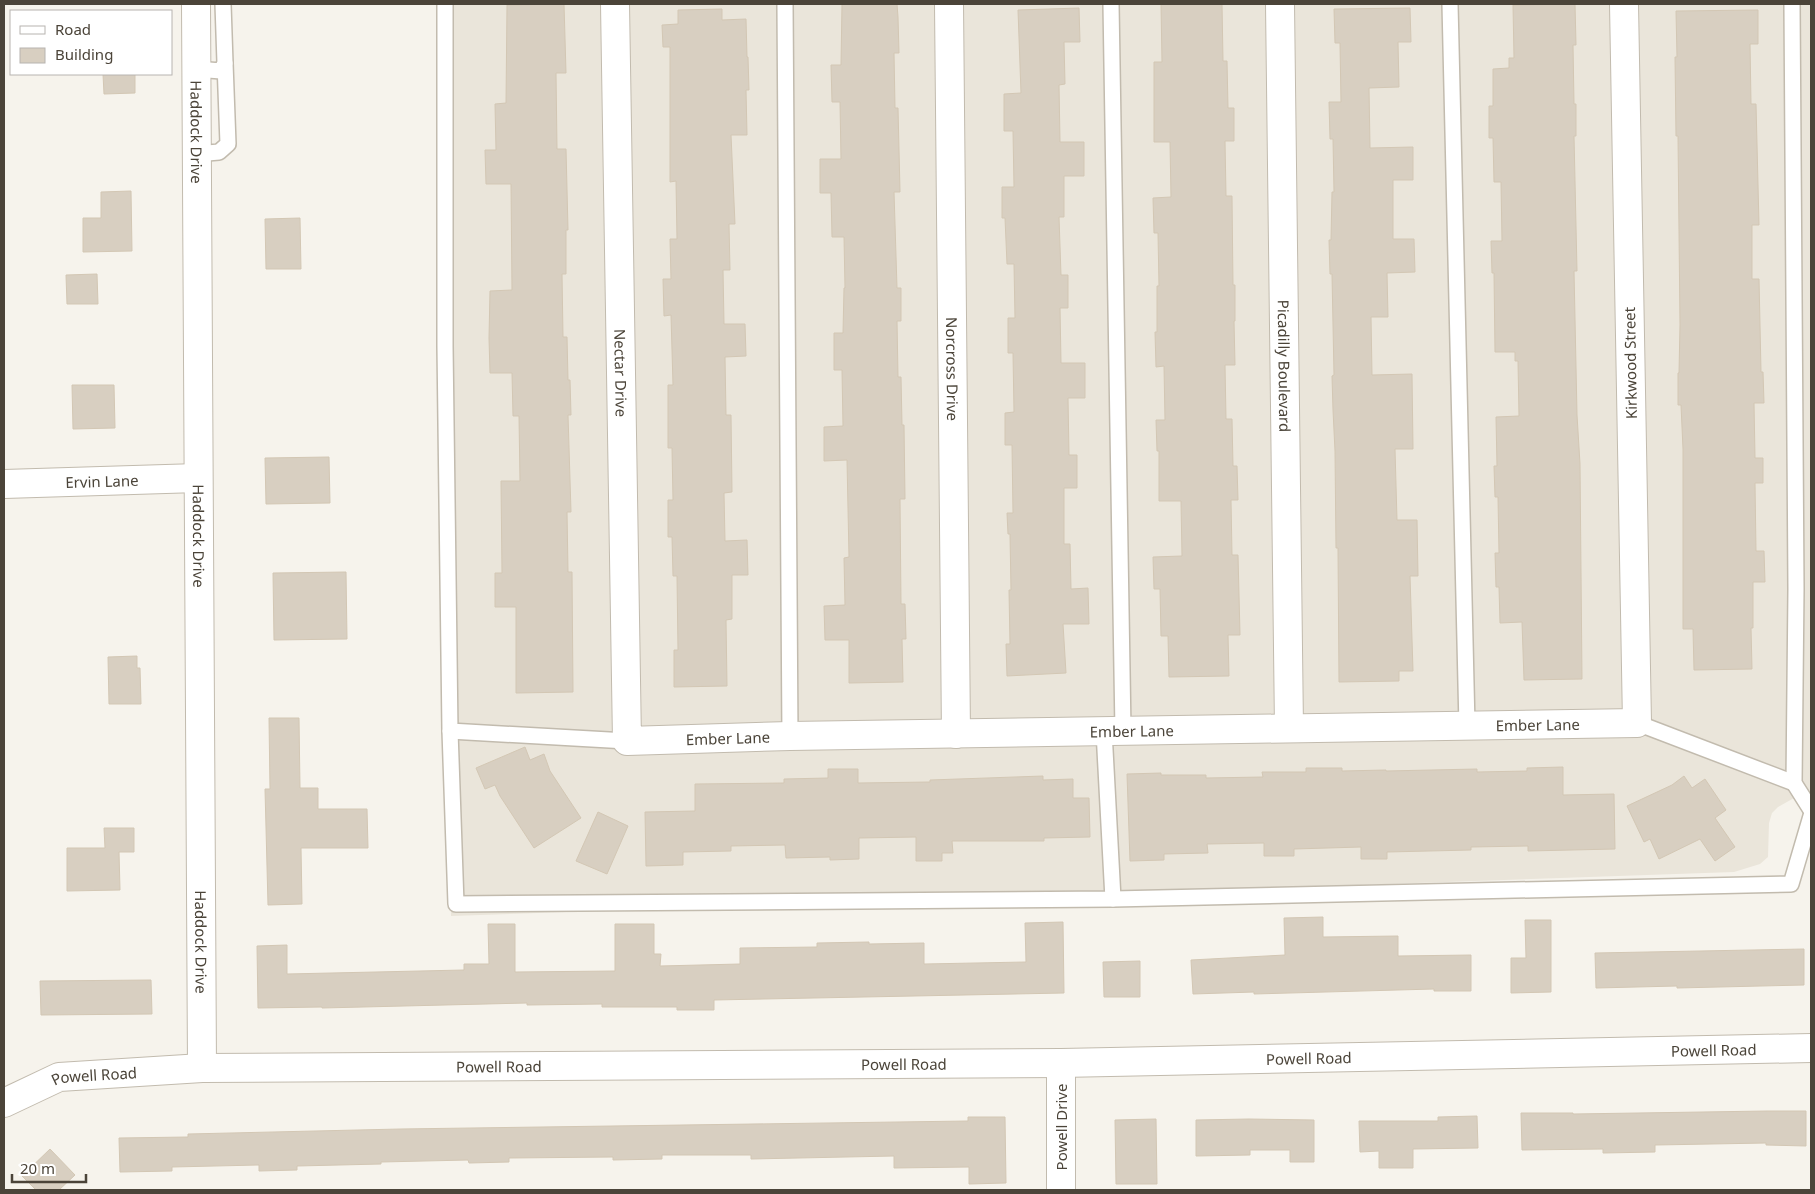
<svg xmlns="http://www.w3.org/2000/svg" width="1815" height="1194" font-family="'Noto Sans',sans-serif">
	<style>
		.residential { fill: #eae5da }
		.building { fill: #d8cfc1; stroke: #d3c7b4 }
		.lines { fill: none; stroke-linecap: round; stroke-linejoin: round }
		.lane-casing { stroke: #c2bbae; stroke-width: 18 }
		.street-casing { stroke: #c2bbae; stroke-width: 30 }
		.lane { stroke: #fff; stroke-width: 15 }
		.street { stroke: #fff; stroke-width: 28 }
		.labels { text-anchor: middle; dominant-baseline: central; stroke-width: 4.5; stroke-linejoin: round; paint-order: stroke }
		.street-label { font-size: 15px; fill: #4b4439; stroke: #fff }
	</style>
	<rect width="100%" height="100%" fill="#f6f3ec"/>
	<path class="residential" d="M 436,4 L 1811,4 L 1811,794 L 1794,798 L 1778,807 L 1772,813 L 1769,823 L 1768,857 L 1760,864 L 1734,872 L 451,916 Z"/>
	<g class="building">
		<path d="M 564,4 L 566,73 L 556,73 L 557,149 L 566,149 L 568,230 L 566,230 L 566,274 L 562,274 L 563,337 L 567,337 L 568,380 L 570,380 L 571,415 L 568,415 L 571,512 L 567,512 L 568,572 L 572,572 L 573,692 L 516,693 L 516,607 L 495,607 L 495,573 L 502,573 L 501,481 L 520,481 L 519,416 L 513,416 L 512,373 L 490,373 L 489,338 L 490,291 L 512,290 L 511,184 L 486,184 L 485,150 L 496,150 L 495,104 L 506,103 L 507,5 Z"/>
		<path d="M 842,4 L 897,4 L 898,17 L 899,53 L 894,53 L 895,108 L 898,108 L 900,192 L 894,192 L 897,288 L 901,288 L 901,321 L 897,321 L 898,377 L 901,377 L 902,425 L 904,425 L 905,499 L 900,499 L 901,604 L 905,604 L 906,639 L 902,639 L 903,682 L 849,683 L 849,640 L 825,640 L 824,606 L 845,605 L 844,558 L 849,557 L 847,460 L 824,461 L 824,427 L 843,426 L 842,370 L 834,370 L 834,333 L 843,333 L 844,288 L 845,288 L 844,237 L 832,237 L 831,193 L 820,193 L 820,159 L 841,159 L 840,102 L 832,102 L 831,65 L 841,65 Z"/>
		<path d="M 1161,4 L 1222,4 L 1223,61 L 1227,61 L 1228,108 L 1234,108 L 1234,141 L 1225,141 L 1226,196 L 1232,196 L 1233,285 L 1235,285 L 1235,321 L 1234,321 L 1235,365 L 1225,365 L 1226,419 L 1232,419 L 1233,466 L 1237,466 L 1238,500 L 1231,500 L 1232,555 L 1238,555 L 1240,635 L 1228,635 L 1229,676 L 1169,677 L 1168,636 L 1161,636 L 1160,589 L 1154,589 L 1153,557 L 1182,556 L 1181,501 L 1159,501 L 1159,451 L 1157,451 L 1156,420 L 1165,420 L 1164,366 L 1156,367 L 1155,332 L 1157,332 L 1157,286 L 1159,286 L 1158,233 L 1154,233 L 1153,198 L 1171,197 L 1170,142 L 1154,142 L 1154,62 L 1162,62 Z"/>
		<path d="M 1575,4 L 1576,45 L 1573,45 L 1574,104 L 1576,104 L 1576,136 L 1574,136 L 1577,271 L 1574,271 L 1577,415 L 1580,464 L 1582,679 L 1524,680 L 1522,622 L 1500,623 L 1499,587 L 1496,587 L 1495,553 L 1499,553 L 1498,497 L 1495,497 L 1494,466 L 1497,466 L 1496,417 L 1519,416 L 1518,361 L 1515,361 L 1515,352 L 1495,352 L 1494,273 L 1492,273 L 1491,241 L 1502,241 L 1501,182 L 1494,182 L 1493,138 L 1489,138 L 1489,106 L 1493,106 L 1493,69 L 1509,68 L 1509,58 L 1514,58 L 1513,5 Z"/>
		<path d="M 1079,8 L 1080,42 L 1064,42 L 1065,84 L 1059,85 L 1060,142 L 1084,142 L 1084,176 L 1064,176 L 1064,217 L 1059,217 L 1061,275 L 1068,275 L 1068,308 L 1060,308 L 1061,363 L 1085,363 L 1085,398 L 1068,398 L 1069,455 L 1077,455 L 1077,488 L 1064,488 L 1064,544 L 1070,544 L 1071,589 L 1088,588 L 1089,624 L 1063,624 L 1066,673 L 1007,676 L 1006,644 L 1010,644 L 1009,590 L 1011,590 L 1010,534 L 1008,534 L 1007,513 L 1013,513 L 1012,445 L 1005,445 L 1005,413 L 1014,412 L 1013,353 L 1008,353 L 1008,318 L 1015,318 L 1014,264 L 1007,264 L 1005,218 L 1002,218 L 1002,187 L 1014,187 L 1013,131 L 1004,131 L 1004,94 L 1021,93 L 1018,10 Z"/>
		<path d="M 1410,8 L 1411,42 L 1398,42 L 1399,87 L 1369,88 L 1370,148 L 1413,147 L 1413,180 L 1393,180 L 1393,239 L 1414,239 L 1415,272 L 1387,273 L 1388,317 L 1371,317 L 1372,375 L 1412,374 L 1413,449 L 1395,449 L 1397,520 L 1417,520 L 1418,576 L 1410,576 L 1413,671 L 1399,671 L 1399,681 L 1339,682 L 1338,548 L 1336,548 L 1335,451 L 1333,410 L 1332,376 L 1334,375 L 1332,274 L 1330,274 L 1329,240 L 1331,240 L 1332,192 L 1334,192 L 1333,139 L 1330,139 L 1329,102 L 1341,102 L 1340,43 L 1335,43 L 1334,9 Z"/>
		<path d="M 722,9 L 722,20 L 746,19 L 747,57 L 748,57 L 749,90 L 746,90 L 747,135 L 731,135 L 735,224 L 729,224 L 730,270 L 723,270 L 724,324 L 745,324 L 746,356 L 725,357 L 726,415 L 731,415 L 732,492 L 724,493 L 725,541 L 747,540 L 748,575 L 732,575 L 732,619 L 726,620 L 727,686 L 674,687 L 674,650 L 678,650 L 677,576 L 673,576 L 672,537 L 668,537 L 668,500 L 673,500 L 672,448 L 668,448 L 668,385 L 673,385 L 671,315 L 664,316 L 663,279 L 671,279 L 670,239 L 677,239 L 676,181 L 670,182 L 670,47 L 663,47 L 662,25 L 678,24 L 678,10 Z"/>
		<path d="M 1758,10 L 1758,44 L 1750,44 L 1751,104 L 1756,104 L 1759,225 L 1752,225 L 1752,279 L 1759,279 L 1761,372 L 1763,372 L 1764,403 L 1754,403 L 1755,458 L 1763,458 L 1763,483 L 1755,483 L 1756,551 L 1764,551 L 1765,582 L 1753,582 L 1753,628 L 1751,628 L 1752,669 L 1694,670 L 1693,629 L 1683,629 L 1683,449 L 1681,405 L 1678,405 L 1678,373 L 1679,373 L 1680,325 L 1678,136 L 1676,136 L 1675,57 L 1677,57 L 1676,11 Z"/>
		<path d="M 103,74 L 135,74 L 135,93 L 104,94 Z"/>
		<path d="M 131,191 L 132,251 L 83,252 L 83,218 L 101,218 L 101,192 Z"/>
		<path d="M 300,218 L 301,269 L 266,269 L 265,219 Z"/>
		<path d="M 97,274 L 98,304 L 67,304 L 66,275 Z"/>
		<path d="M 72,385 L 114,385 L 115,428 L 73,429 Z"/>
		<path d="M 329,457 L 330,503 L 266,504 L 265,458 Z"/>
		<path d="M 346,572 L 347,639 L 274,640 L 273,573 Z"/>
		<path d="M 137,656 L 137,668 L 140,668 L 141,704 L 109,704 L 108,657 Z"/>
		<path d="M 269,718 L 299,718 L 300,788 L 318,788 L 318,809 L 367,809 L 368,848 L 301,848 L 302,904 L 268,905 L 265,789 L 270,789 Z"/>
		<path d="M 525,747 L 530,760 L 544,754 L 550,771 L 581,818 L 534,848 L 500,796 L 495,785 L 485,789 L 476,768 Z"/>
		<path d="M 1563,767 L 1563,795 L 1614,794 L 1615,849 L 1528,851 L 1528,846 L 1471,847 L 1471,850 L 1387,852 L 1387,859 L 1361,859 L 1361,847 L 1294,849 L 1294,856 L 1264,856 L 1264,843 L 1207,844 L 1208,853 L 1164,854 L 1164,860 L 1130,861 L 1127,774 L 1161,773 L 1161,775 L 1206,775 L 1206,778 L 1263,777 L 1262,772 L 1306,772 L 1306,768 L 1342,768 L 1342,771 L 1386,770 L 1386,771 L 1477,769 L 1477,772 L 1527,771 L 1527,768 Z"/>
		<path d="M 828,769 L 858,769 L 858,783 L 930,782 L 930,780 L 1043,776 L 1043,780 L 1073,779 L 1073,798 L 1089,798 L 1090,837 L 1044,838 L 1044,841 L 952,841 L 953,853 L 942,853 L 942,861 L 916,861 L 916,837 L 859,838 L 859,859 L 830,860 L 830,857 L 786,858 L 785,845 L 731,846 L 731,851 L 683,852 L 683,865 L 646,866 L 645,812 L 695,811 L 695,784 L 784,783 L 784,779 L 828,778 Z"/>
		<path d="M 1684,776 L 1692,788 L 1705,779 L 1726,810 L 1715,818 L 1735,847 L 1715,861 L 1700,839 L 1659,859 L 1650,839 L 1644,842 L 1627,806 L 1672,785 Z"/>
		<path d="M 598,812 L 628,826 L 607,874 L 576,861 Z"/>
		<path d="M 104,828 L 134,828 L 134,852 L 119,852 L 120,890 L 67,891 L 67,848 L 105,848 Z"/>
		<path d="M 1323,917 L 1323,937 L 1398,936 L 1398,956 L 1471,955 L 1471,991 L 1434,991 L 1434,989 L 1254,994 L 1254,992 L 1193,994 L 1191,960 L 1285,955 L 1284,918 Z"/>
		<path d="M 1525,920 L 1551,920 L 1551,992 L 1511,993 L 1511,958 L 1526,958 Z"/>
		<path d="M 1063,922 L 1064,993 L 714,1000 L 714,1010 L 677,1010 L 677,1007 L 602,1007 L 602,1004 L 527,1005 L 527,1003 L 322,1008 L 322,1007 L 258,1008 L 257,946 L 287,945 L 287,974 L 464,970 L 464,964 L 489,964 L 488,924 L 515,924 L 515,972 L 615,971 L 615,924 L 654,924 L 654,954 L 661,954 L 660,966 L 740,964 L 740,948 L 817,947 L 817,943 L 869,942 L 869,944 L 924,943 L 924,964 L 1026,962 L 1025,923 Z"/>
		<path d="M 1804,949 L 1804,985 L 1677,988 L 1677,986 L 1596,988 L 1595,953 Z"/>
		<path d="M 1140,961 L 1140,997 L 1104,997 L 1103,962 Z"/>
		<path d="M 151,980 L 152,1014 L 41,1015 L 40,981 Z"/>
		<path d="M 1767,1111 L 1806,1111 L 1806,1146 L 1766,1145 L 1766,1143 L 1655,1145 L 1655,1152 L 1603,1153 L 1603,1149 L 1522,1150 L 1521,1113 L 1573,1113 L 1573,1114 Z"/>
		<path d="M 1477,1116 L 1478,1148 L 1413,1149 L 1413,1168 L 1379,1168 L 1379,1151 L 1360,1152 L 1359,1121 L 1438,1121 L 1438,1117 Z"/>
		<path d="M 968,1117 L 1005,1117 L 1006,1183 L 969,1184 L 969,1167 L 894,1168 L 894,1156 L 751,1159 L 751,1155 L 662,1155 L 662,1159 L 613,1160 L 613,1157 L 509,1158 L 509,1162 L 469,1163 L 468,1160 L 381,1162 L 381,1164 L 297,1166 L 297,1170 L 259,1171 L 259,1165 L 172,1167 L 172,1171 L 120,1172 L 119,1138 L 188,1137 L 188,1134 L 400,1129 L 968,1121 Z"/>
		<path d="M 1156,1119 L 1157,1184 L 1116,1184 L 1115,1120 Z"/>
		<path d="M 1249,1119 L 1314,1120 L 1314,1162 L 1290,1162 L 1290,1150 L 1250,1150 L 1250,1155 L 1196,1156 L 1196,1120 Z"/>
		<path d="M 50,1149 L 75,1175 L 59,1190 L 36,1190 L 22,1176 Z"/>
	</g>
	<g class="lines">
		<g class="lane-casing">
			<g id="lane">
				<path d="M 445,4 L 445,346 L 450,731 L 627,741"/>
				<path d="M 785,4 L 790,736"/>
				<path d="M 1111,4 L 1123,731"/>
				<path d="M 1450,4 L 1467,726"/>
				<path d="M 1792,4 L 1796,589 L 1794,783 L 1811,810"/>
				<path d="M 196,69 L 221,71 L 225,63 L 223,4"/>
				<path d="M 196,154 L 219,152 L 228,144 L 225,63"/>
				<path d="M 1637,723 L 1794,783"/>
				<path d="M 450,731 L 456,904 L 1113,899 L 1104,731"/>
				<path d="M 1113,899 L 1791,884 L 1811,816"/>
			</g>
		</g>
		<g class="street-casing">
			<g id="street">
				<path id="s1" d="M 196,4 L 202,1068"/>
				<path id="s2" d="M 615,4 L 627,741 L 790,736 L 1637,723 L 1624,4"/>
				<path id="s3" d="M 949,4 L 956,734"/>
				<path id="s4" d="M 1280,4 L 1289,728"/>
				<path id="s5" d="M 4,484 L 198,478"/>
				<path id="s6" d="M 4,1103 L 59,1077 L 202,1068 L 1061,1063 L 1811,1048"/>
				<path d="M 1061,1190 L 1061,1063"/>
			</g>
		</g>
		<use href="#lane" class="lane"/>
		<use href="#street" class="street"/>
	</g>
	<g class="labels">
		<g class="street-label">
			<text stroke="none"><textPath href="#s1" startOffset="128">Haddock Drive</textPath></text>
			<text transform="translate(1630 363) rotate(-91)">Kirkwood Street</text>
			<text stroke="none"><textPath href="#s4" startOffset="362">Picadilly Boulevard</textPath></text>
			<text stroke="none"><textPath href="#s3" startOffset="365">Norcross Drive</textPath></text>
			<text stroke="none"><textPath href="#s2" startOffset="369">Nectar Drive</textPath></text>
			<text stroke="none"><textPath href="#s5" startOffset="98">Ervin Lane</textPath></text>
			<text stroke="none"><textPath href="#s1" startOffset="532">Haddock Drive</textPath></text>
			<text stroke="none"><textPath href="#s2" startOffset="1648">Ember Lane</textPath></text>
			<text stroke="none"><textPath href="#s2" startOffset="1242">Ember Lane</textPath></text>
			<text stroke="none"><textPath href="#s2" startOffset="838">Ember Lane</textPath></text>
			<text stroke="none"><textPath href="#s1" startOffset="938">Haddock Drive</textPath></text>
			<text stroke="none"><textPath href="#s6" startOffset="1716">Powell Road</textPath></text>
			<text stroke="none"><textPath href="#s6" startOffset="1311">Powell Road</textPath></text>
			<text stroke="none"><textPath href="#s6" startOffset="906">Powell Road</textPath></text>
			<text stroke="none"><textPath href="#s6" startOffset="501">Powell Road</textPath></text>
			<text stroke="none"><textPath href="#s6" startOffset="96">Powell Road</textPath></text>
			<text transform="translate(1061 1127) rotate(-90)">Powell Drive</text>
		</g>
	</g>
	<rect width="1815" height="1194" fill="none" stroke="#4b4439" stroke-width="10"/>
	<rect x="10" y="10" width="162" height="65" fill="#ffffff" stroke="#b7b4b0"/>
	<rect x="20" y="26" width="25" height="8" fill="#ffffff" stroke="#b7b4b0"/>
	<text x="55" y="35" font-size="15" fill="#4b4439">Road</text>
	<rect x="20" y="48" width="25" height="15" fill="#d8cfc1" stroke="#b7b4b0"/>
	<text x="55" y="60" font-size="15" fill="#4b4439">Building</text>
	<path d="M12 1174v8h74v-8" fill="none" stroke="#4b4439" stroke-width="2.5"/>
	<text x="20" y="1174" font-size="15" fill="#4b4439" stroke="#ffffff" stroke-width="4" paint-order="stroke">20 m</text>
</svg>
